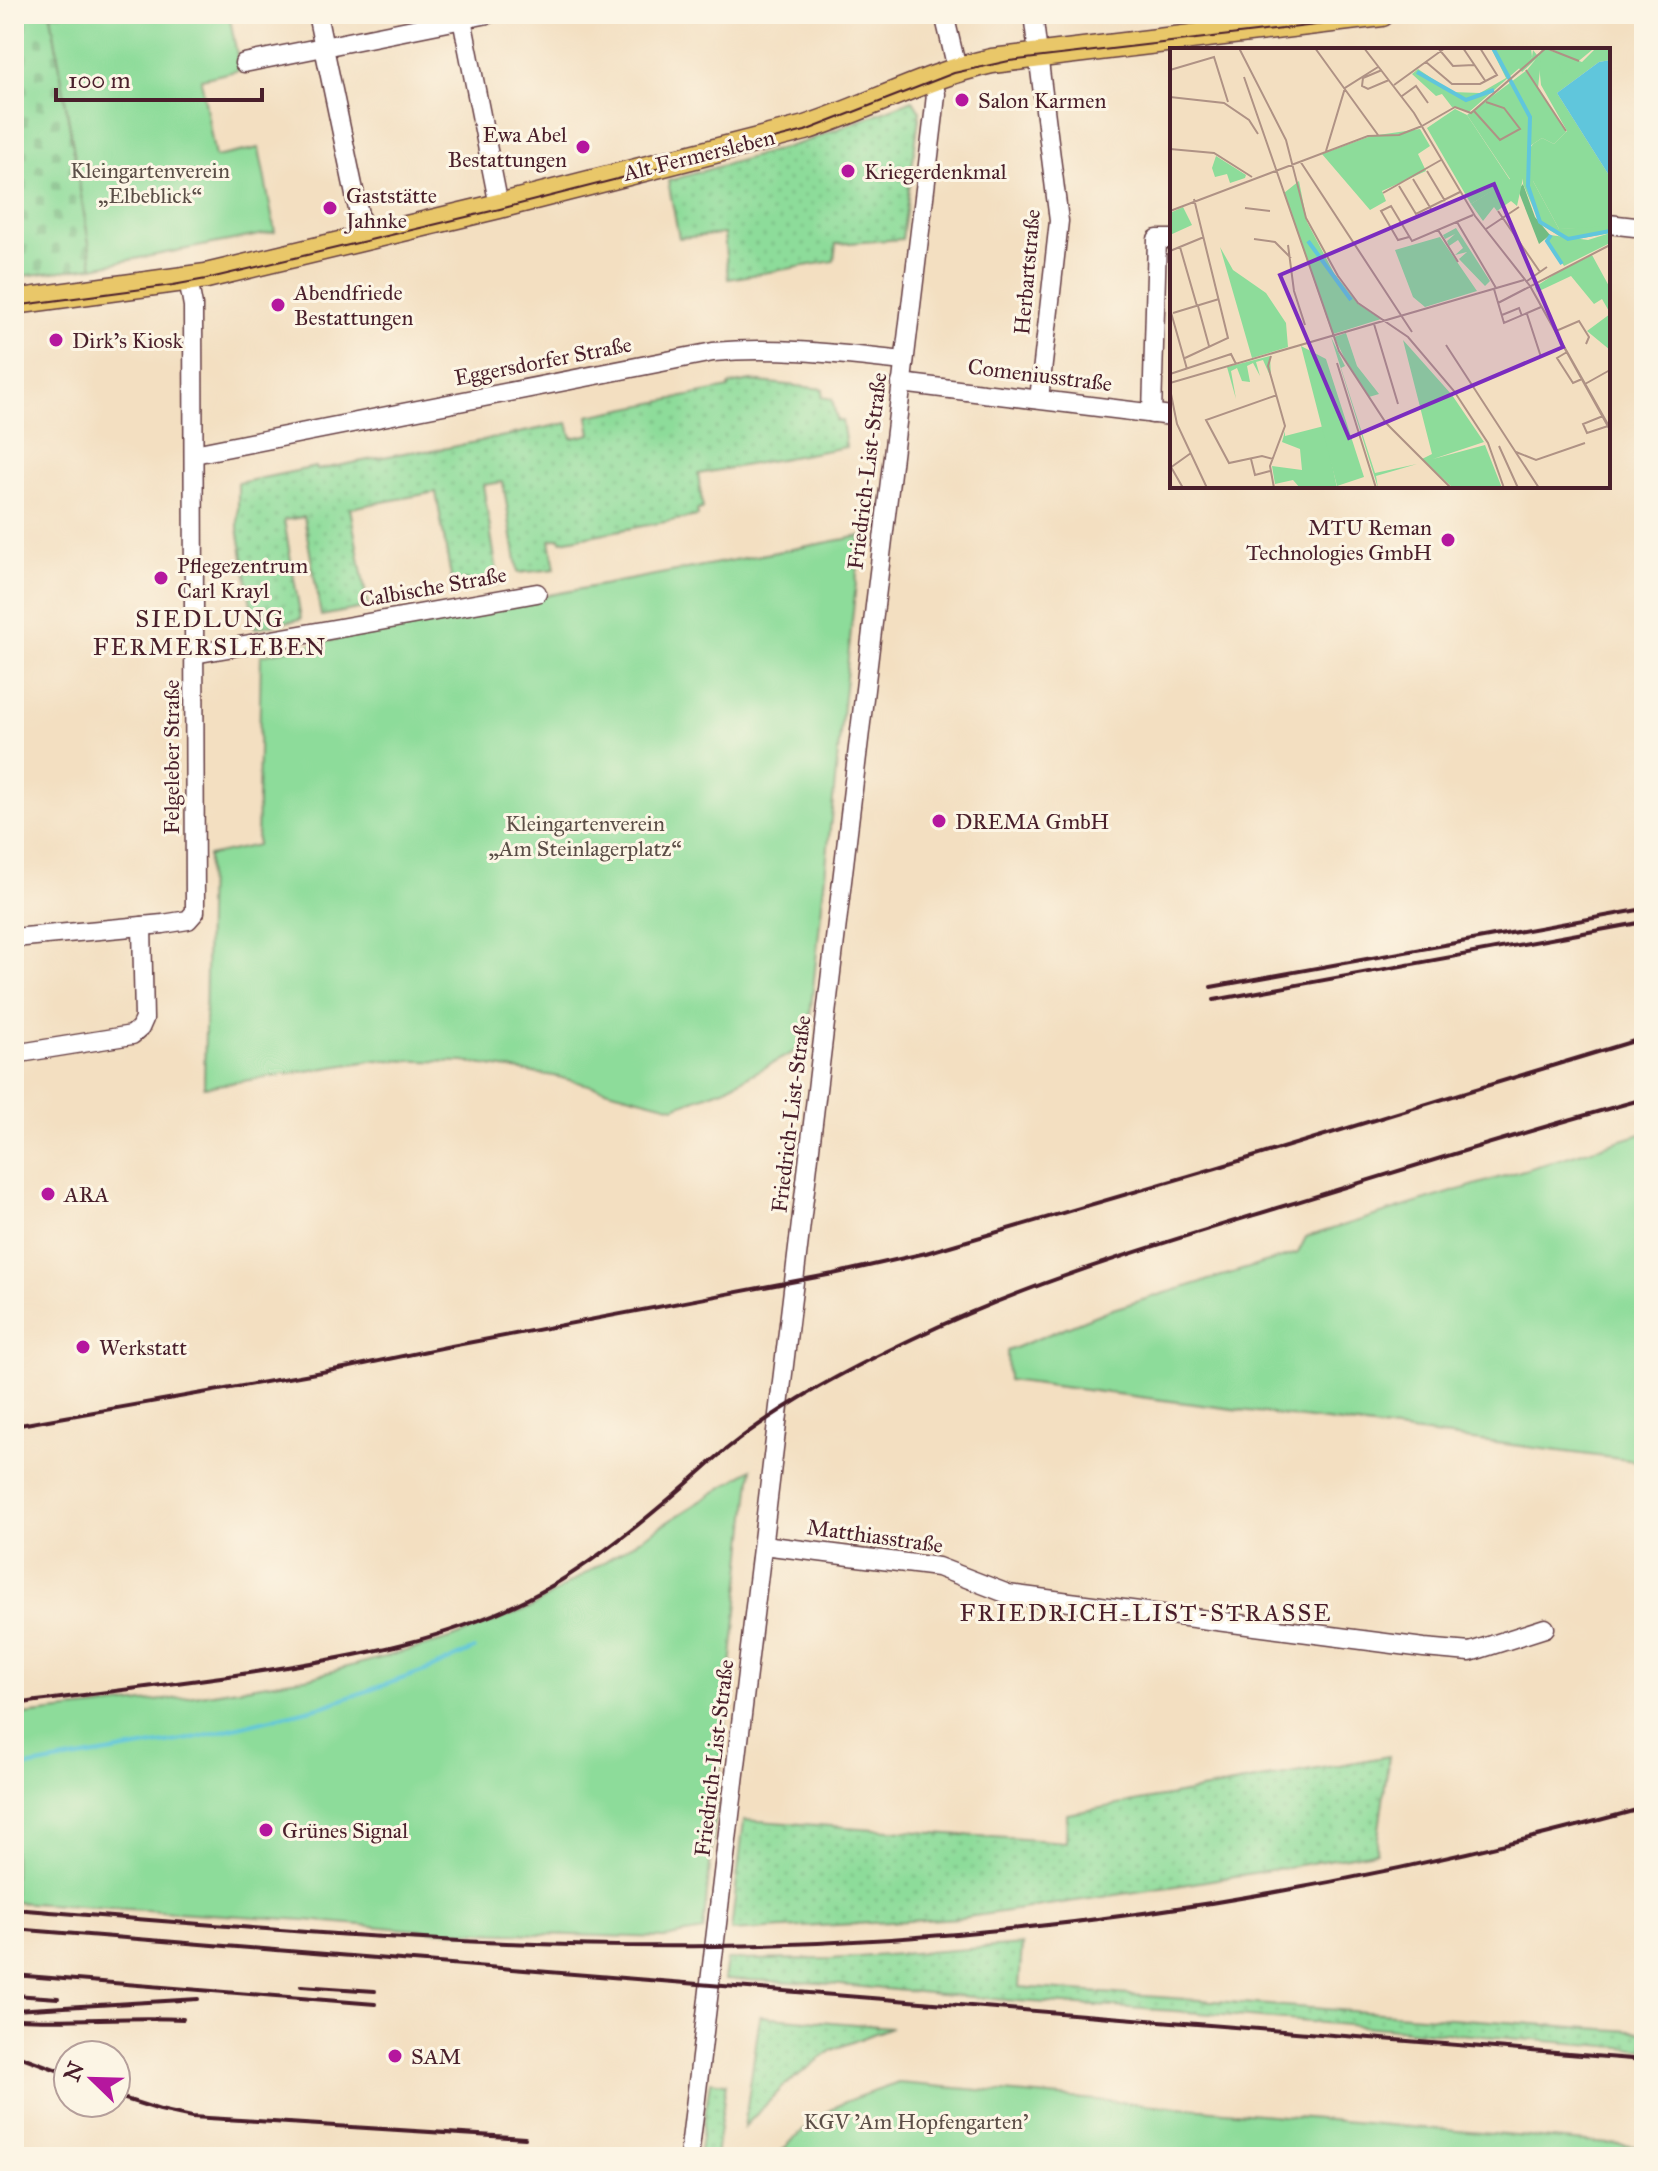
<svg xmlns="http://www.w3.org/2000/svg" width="1658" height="2171" font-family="'IM FELL Great Primer',serif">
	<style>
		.grass { fill: url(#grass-dots); stroke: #6c7e62; stroke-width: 2 }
		.cemetery { fill: url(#cemetery-stones); stroke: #6c7e62; stroke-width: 2 }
		.garden { fill: #8ddc9a; stroke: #6c7e62; stroke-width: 2 }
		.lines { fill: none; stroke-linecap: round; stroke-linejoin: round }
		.stream { stroke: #60c6dc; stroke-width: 4 }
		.minor-casing { stroke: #633c42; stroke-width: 21 }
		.major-casing { stroke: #633c42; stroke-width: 27 }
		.minor { stroke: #fff; stroke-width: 18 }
		.major { stroke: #e9c769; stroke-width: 24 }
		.tram { stroke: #4a1f2b; stroke-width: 2 }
		.rail { stroke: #4a1f2b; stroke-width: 4 }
		.poi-dot { fill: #b5179e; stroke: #fcf5e5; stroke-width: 3 }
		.labels { text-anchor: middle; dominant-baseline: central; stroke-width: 6; stroke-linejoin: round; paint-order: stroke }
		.poi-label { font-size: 22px; fill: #4a1f2b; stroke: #fcf5e5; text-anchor: start }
		.street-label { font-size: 22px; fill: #4a1f2b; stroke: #fcf5e5 }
		.park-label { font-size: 22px; fill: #5b4e47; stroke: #fcf5e5 }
		.neighbourhood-label { font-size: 24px; letter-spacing: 2px; fill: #4a1f2b; stroke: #fcf5e5 }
		.inset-river { fill: none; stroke: #60c6dc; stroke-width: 4 }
		.inset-road { fill: none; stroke: #af9285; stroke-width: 2 }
		.view { fill: #7b2cbf; fill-opacity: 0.15; stroke: #7b2cbf; stroke-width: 4 }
		.inset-edge { fill: none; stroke: #4a1f2b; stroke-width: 4 }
	</style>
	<defs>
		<pattern id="grass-dots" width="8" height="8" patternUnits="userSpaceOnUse" patternTransform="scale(2)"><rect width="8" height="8" fill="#8ddc9a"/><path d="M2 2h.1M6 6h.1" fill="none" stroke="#7bbc85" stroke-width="1.8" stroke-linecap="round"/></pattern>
		<pattern id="cemetery-stones" width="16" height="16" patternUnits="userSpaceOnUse" patternTransform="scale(2)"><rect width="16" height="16" fill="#8ddc9a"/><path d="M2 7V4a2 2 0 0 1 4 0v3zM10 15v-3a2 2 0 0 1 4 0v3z" fill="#7bbc85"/></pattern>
	</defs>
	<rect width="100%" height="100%" fill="#fcf5e5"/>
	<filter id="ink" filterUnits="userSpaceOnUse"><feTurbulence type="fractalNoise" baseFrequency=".0125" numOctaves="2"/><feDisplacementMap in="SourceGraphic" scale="16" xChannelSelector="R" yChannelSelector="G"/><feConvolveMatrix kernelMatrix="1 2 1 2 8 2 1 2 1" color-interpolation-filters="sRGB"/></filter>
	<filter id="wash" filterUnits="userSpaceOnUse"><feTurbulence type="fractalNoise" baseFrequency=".006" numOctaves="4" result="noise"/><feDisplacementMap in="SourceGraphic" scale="32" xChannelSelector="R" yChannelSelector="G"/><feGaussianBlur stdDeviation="1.8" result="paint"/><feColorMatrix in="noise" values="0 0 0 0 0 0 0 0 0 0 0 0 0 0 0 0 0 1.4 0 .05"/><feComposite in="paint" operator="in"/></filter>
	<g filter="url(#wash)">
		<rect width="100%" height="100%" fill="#f3dfc1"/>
		<g class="grass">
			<path d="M 913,100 L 920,111 L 902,239 L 836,244 L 834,261 L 728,279 L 724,234 L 679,238 L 668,181 L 801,143 Z"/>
			<path d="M 751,381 L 823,389 L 822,397 L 832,399 L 837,421 L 842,421 L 846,447 L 698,474 L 703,509 L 697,510 L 698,516 L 561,541 L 560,538 L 550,540 L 555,569 L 518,573 L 503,482 L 483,485 L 499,584 L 469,590 L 467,580 L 452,583 L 436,492 L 350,508 L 368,607 L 321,616 L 304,517 L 284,520 L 301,619 L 255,628 L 238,528 L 238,483 L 316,467 L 317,470 L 414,451 L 432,451 L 568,423 L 572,438 L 591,434 L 588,416 L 729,388 L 729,385 Z"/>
			<path d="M 1389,1756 L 1376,1852 L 1170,1887 L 961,1918 L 731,1931 L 744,1820 L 1066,1842 L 1067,1814 Z"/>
			<path d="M 1022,1945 L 1019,1987 L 1644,2032 L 1644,2049 L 1174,2011 L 1017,2001 L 818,1983 L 724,1979 L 727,1960 L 831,1959 Z"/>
			<path d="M 760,2016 L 891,2027 L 832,2050 L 784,2086 L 744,2127 Z"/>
			<path d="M 710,2081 L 726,2083 L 716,2157 L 699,2157 Z"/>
		</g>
		<path class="cemetery" d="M 14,14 L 51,14 L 93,267 L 14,277 Z"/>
		<g class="garden">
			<path d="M 51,14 L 229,14 L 240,70 L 201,79 L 215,157 L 259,148 L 275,232 L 93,267 Z"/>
			<path d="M 861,536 L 807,1045 L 726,1088 L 674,1107 L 554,1076 L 464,1062 L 377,1060 L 204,1087 L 208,856 L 257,845 L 261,655 L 549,595 Z"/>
			<path d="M 1644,1133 L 1644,1462 L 1008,1380 L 1007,1351 L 1106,1311 L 1298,1253 L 1306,1237 Z"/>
			<path d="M 752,1469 L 703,1931 L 664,1938 L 416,1930 L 305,1920 L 14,1902 L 14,1716 L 182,1698 L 311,1677 L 450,1639 L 532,1607 Z"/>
			<path d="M 898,2083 L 1644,2147 L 1644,2157 L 776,2157 C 793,2138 822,2113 845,2102 C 862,2094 881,2090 898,2083 Z"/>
		</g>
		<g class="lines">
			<path class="stream" d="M 14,1769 L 189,1739 L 324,1706 L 430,1669 L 474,1649"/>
		</g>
	</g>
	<g filter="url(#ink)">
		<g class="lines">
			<g class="minor-casing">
				<g id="minor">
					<path d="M 317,14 L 364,238"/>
					<path d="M 944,14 L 957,69"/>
					<path d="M 1033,14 L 1059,221 L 1039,399"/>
					<path d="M 462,19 L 499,206"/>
					<path d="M 244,63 L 488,14"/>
					<path d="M 1608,224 L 1644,228"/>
					<path d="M 901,383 L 1172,416"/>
					<path d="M 1152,414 L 1157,239 L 1172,239"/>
					<path d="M 194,454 L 713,352 C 777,346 840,354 904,361"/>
					<path d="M 194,654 L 537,593"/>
					<path d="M 14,938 L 163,924 L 188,920 L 195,912 L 193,306 L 188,279"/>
					<path d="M 14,1054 L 132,1035 L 140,1028 L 144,1019 L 142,926"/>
					<path d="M 763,1545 L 938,1567 L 1008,1594 L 1424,1648 L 1470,1652 L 1545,1628"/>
					<path d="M 689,2157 L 934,114 L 936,94 L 932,77"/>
				</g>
			</g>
			<g class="major-casing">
				<path id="major" d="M 14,302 L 206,276 L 499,206 L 805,128 C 869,107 927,75 992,61 L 1382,14"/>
			</g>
			<use href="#minor" class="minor"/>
			<use href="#major" class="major"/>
			<path class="tram" d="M 14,306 L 173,285 L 206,279 L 500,209 L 805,131 L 954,73 L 1009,61 L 1409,14"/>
			<g class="rail">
				<path d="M 1211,987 L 1644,909"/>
				<path d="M 1214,1000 L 1644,922"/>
				<path d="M 14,1426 L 350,1367 L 446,1347 L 833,1274 L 926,1253 L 1216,1168 L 1644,1038"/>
				<path d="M 14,1704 C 90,1694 166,1685 242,1674 C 350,1658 460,1640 555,1584 C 595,1560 640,1524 676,1493 C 694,1478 711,1461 729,1447 C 784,1403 849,1369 912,1339 C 1032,1281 1160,1244 1287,1205 C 1406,1169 1524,1131 1644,1099"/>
				<path d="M 14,1909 C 247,1928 481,1949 715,1946 C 1029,1942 1342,1892 1644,1808"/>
				<path d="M 14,1929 L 1644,2060"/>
				<path d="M 14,1975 L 375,2004"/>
				<path d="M 301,1986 L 375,1991"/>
				<path d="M 14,1995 L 58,1998"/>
				<path d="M 14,2010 L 198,1999"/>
				<path d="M 18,2019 C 73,2022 127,2016 183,2019"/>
				<path d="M 14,2054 L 68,2074"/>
				<path d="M 116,2096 L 160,2110 L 192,2117 L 525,2138"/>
			</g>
		</g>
	</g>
	<g class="poi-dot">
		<circle cx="962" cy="100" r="8"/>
		<circle cx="583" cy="147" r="8"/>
		<circle cx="848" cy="171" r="8"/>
		<circle cx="330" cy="208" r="8"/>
		<circle cx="278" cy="305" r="8"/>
		<circle cx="56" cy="340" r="8"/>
		<circle cx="1448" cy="540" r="8"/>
		<circle cx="161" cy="578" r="8"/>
		<circle cx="939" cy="821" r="8"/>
		<circle cx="48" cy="1194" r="8"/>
		<circle cx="83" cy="1347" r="8"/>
		<circle cx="266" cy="1830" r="8"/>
		<circle cx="395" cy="2056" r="8"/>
	</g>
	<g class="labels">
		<g class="poi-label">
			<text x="978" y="100">Salon Karmen</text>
			<text x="567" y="134" text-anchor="end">Ewa Abel<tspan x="567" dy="25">Bestattungen</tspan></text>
			<text x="864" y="171">Kriegerdenkmal</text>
			<text x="346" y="195">Gaststätte<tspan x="346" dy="25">Jahnke</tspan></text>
			<text x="294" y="292">Abendfriede<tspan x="294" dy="25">Bestattungen</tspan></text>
			<text x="72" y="340">Dirk's Kiosk</text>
			<text x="1432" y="527" text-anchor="end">MTU Reman<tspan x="1432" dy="25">Technologies GmbH</tspan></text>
			<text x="177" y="565">Pflegezentrum<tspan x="177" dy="25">Carl Krayl</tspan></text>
			<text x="955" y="821">DREMA GmbH</text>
			<text x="64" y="1194">ARA</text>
			<text x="99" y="1347">Werkstatt</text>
			<text x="282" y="1830">Grünes Signal</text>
			<text x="411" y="2056">SAM</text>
		</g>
		<g class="street-label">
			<text transform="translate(699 155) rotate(-14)">Alt Fermersleben</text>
			<text transform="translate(1027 272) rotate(-85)">Herbartstraße</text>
			<text transform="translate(543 361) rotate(-11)">Eggersdorfer Straße</text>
			<text transform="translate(1040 375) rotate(7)">Comeniusstraße</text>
			<text transform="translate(867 471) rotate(-83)">Friedrich-List-Straße</text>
			<text transform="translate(433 587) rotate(-10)">Calbische Straße</text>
			<text transform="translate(171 757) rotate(-90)">Felgeleber Straße</text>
			<text transform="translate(791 1114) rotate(-83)">Friedrich-List-Straße</text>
			<text transform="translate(875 1536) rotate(8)">Matthiasstraße</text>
			<text transform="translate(714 1758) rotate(-83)">Friedrich-List-Straße</text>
		</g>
		<g class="park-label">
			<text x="150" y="170">Kleingartenverein<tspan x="150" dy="25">„Elbeblick“</tspan></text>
			<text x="585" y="823">Kleingartenverein<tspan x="585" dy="25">„Am Steinlagerplatz“</tspan></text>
			<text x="916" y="2121">KGV 'Am Hopfengarten'</text>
		</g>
		<g class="neighbourhood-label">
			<text x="210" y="619">SIEDLUNG<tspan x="210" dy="28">FERMERSLEBEN</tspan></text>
			<text x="1146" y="1613">FRIEDRICH-LIST-STRASSE</text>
		</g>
	</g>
	<g transform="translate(1170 48)">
		<rect width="440" height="440" fill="#f3dfc1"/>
		<path d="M 321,0 L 361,0 L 362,9 L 299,64 L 282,59 L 272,46 L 266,48 L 242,26 L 248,21 L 282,44 L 310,45 L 336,30 ZM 373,0 L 412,14 L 426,0 L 440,0 L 440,12 L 429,14 L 387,45 L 440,129 L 440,178 L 436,180 L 389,181 L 363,133 L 363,96 L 372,90 L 384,96 L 397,83 L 371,37 L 368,7 ZM 46,108 L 76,127 L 75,130 L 60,135 L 57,126 L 45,129 L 42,120 ZM 13,159 L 22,177 L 0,187 L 0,165 ZM 286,180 L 320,233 L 315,238 L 289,211 L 297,204 L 285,207 L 293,200 L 288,192 L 279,198 L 277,193 L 285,186 L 275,191 L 273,187 ZM 50,199 L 63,222 L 96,245 L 116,275 L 118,299 L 82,310 ZM 422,207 L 440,240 L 440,265 L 432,251 L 424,256 L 401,228 L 367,244 L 365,239 L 388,224 ZM 440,266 L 440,302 L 417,283 ZM 176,285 L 187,318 L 209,346 L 199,349 L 175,311 L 164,289 ZM 161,289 L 175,318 L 171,320 L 205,425 L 247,416 L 206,428 L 208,440 ZM 100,308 L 101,330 L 93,312 L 86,314 L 90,328 L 83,315 L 77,318 L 80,334 L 72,333 L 67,320 L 61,323 L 66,351 L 57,319 ZM 154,378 L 167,440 L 130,440 L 123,432 L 105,436 L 102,418 L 132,422 L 130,401 L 112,394 L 115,383 L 115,388 Z" fill="#8ddc9a"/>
		<path d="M 353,136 L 365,169 L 380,187 L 369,196 L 348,142 Z" fill="#72bc82"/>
		<path d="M 363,96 L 363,133 L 389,181 L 440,178 L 440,185 L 397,193 L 370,176 L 353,136 L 353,110 Z" fill="#8ddc9a"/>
		<path d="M 285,61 L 297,67 L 340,132 L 301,156 L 257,80 Z" fill="#8ddc9a"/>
		<path d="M 376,0 L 418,0 L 422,2 L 393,26 L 389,16 L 398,11 ZM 363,2 L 371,12 L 368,40 L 396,84 L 384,96 L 372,90 L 360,98 L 347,158 L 341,153 L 327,163 L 324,159 L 313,173 L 301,156 L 340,131 L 297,67 L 357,22 L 366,11 L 352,24 L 348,19 L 362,9 ZM 250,81 L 260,98 L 248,106 L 256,123 L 212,143 L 216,153 L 200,162 L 152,106 L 201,88 ZM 129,133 L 137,174 L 164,225 L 188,256 L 211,271 L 163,286 L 161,282 L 114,145 ZM 440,185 L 440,195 L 394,218 L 377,191 L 380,187 L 418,192 ZM 270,189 L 307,243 L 255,259 L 243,249 L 225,202 ZM 233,292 L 282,347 L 314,394 L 263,411 L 315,397 L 332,440 L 283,440 L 252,411 L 262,406 ZM 131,298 L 156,311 L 194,429 L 167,438 Z" fill="#8ddc9a"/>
		<path d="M 440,12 L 440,129 L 387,45 L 429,14 Z" fill="#60c6dc"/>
		<path class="inset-river" d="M 323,0 L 360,69 L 358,138 L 370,174 L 398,191 L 440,183M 247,24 L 296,52 L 324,42M 381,187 L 377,193 L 392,216M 138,193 L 181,252"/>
		<path class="inset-road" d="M 69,0 L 116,92 L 136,170 L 168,228 L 188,255 L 238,289 L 284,343 L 318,395 L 334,440M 145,0 L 208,87M 194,0 L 244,65 L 305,168 L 360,238 L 440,380M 194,0 L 244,65 L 305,168 L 360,238 L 440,382M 268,0 L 283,18 L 304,17M 293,0 L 316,34M 376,0 L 409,13M 256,14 L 282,36 L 310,36 L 327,27 L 310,0M 0,22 L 44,9 L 58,54M 212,22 L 193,30 L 192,38 L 198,41 L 219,32M 356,22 L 396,83M 74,29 L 169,303 L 216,375 L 281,440M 224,37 L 275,0M 232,48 L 246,38 L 258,55M 0,49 L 54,55 L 79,72 L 88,86M 304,63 L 330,92 L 350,81 L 334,60 L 316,54M 252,78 L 285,59 L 301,65 L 376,0M 0,101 L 44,105 L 82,129M 156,103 L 175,40 L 208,19M 130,113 L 242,284M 257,123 L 275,153M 243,131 L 261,161M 229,138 L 246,166 L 290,144M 213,145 L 271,112M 75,160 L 100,163M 0,163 L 198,88 L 229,87 L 252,78M 328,163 L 370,224M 287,174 L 326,240M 316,181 L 349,159M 268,182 L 288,214M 239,189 L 228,192 L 211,163 L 221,158 L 242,193 L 303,167M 84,191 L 105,194 L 121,210M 118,197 L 124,243 L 135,277M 10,199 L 27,258M 0,203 L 34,189M 357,233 L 377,219M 324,241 L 334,275 L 371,259M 328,255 L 440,197M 28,258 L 39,298M 0,261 L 17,321M 3,265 L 49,251M 357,266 L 371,309M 332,267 L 349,260 L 352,268M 204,276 L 228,356M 386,283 L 409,273 L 419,289 L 416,296M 276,297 L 369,440M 397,304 L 387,310 L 403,335 L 412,331M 101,308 L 98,318 L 115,378 L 100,418 L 104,440M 15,310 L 58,290 L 24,151M 167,315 L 206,440M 0,326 L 61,306 L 66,316M 0,335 L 354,232M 415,336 L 440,322M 0,341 L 7,376 L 37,440M 433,368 L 413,376 L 417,385 L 438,378M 329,398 L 348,440M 346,404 L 366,412 L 415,395M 81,411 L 85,427 L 100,423M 103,411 L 92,408 L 59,415 L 36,372 L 107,347M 1,419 L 13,440M 0,420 L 21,405"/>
		<path class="view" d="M 324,136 L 393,299 L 179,390 L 110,227 Z"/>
		<rect width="440" height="440" class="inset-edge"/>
	</g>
	<rect width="1658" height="2171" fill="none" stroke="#fcf5e5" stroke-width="48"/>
	<g transform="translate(92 2079) rotate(293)"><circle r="38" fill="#fcf5e5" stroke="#b59f9b" stroke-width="2"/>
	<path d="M0-6L14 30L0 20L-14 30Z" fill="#b5179e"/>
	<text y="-12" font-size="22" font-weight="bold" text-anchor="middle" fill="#4a1f2b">N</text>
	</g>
	<path d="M56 88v12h206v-12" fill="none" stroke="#4a1f2b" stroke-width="4"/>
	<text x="68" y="88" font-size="24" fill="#4a1f2b" stroke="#fcf5e5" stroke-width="6" paint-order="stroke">100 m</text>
</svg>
